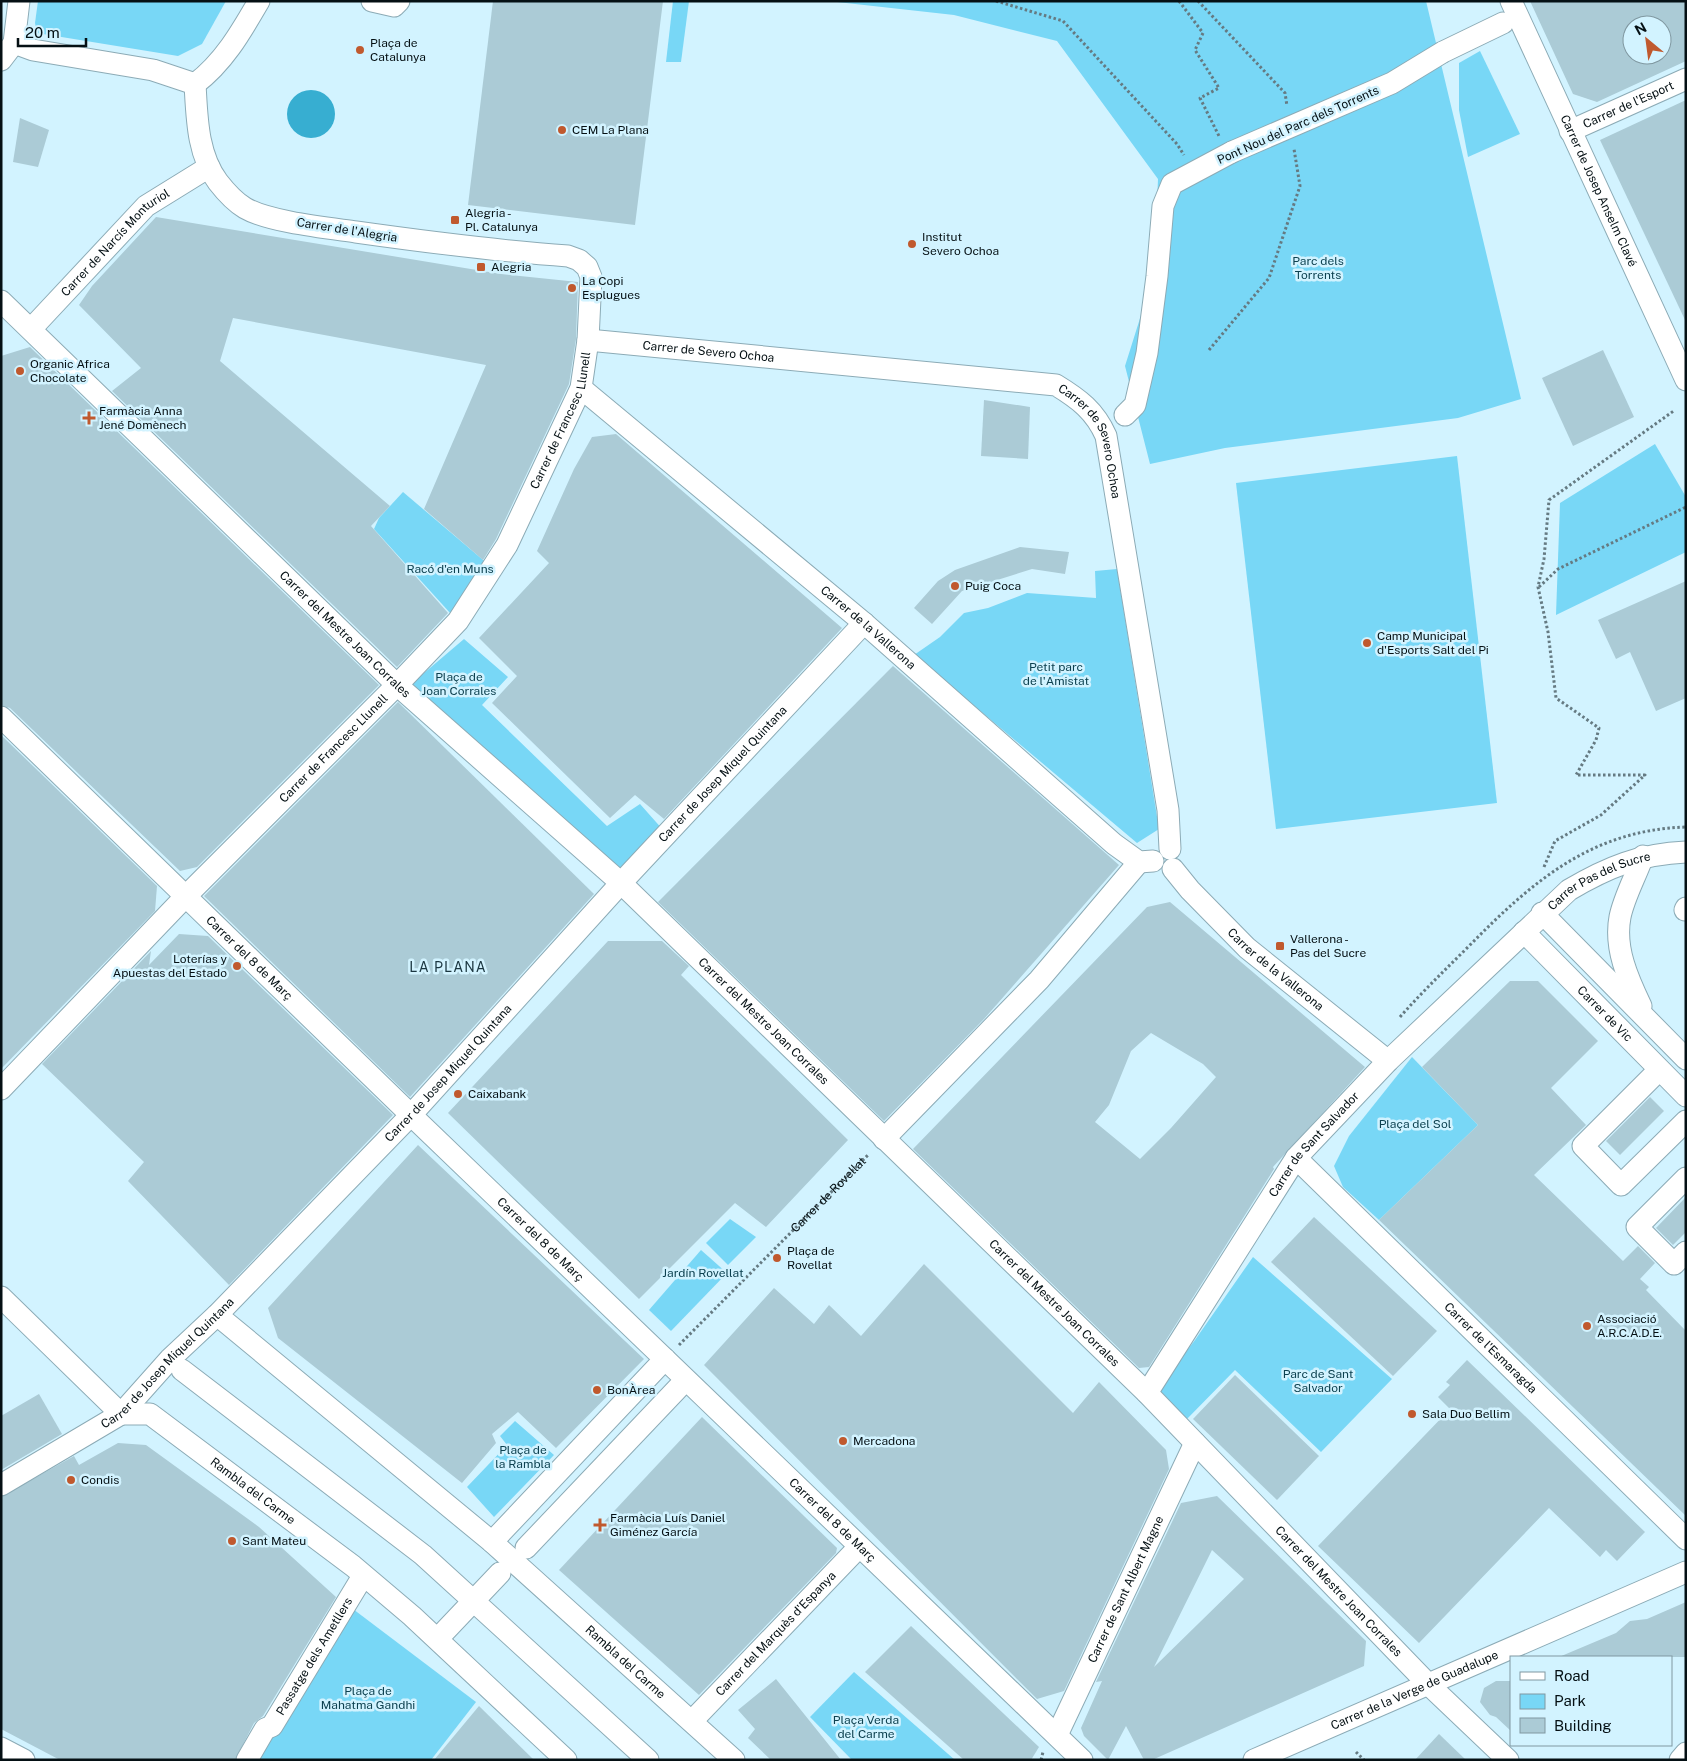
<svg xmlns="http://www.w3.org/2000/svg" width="1687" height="1761" font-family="'Public Sans',sans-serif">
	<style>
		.green { fill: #78d7f6 }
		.water { fill: #37aed1 }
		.building { fill: #abcbd6; fill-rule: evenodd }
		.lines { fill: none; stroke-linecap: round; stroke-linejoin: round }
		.minor-casing { stroke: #8cabb6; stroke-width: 23 }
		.path { stroke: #657a82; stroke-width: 3; stroke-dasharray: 2.5 2.5; stroke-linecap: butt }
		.minor { stroke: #fff; stroke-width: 21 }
		.minor-bridge-casing { stroke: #8cabb6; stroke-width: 23; stroke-linecap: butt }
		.minor-bridge { stroke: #fff; stroke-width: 21 }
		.poi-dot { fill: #c0592e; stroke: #d2f3ff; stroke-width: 2 }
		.labels { text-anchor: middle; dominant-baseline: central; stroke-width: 5; stroke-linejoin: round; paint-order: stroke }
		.poi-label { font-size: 12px; fill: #051014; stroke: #d2f3ff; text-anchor: start }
		.street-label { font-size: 12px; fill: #051014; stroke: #d2f3ff }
		.park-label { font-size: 12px; fill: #0d4150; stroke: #d2f3ff }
		.neighbourhood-label { font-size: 14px; letter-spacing: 1px; fill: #1b3640; stroke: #d2f3ff }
	</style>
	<rect width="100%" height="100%" fill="#d2f3ff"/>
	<g class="green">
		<path d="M 38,1 L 226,1 L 202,44 L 178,56 L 37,33 L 35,23 Z"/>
		<path d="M 673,1 L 689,1 L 681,62 L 666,62 Z"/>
		<path d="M 828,1 L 1426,1 L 1521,399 L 1458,418 L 1225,448 L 1150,464 L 1125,366 L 1142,312 L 1157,204 L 1158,179 L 1057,41 L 954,15 Z"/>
		<path d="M 1480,51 L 1520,134 L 1468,157 L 1459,110 L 1459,63 Z"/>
		<path d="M 1655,444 L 1686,497 L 1686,552 L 1556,615 L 1560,503 Z"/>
		<path d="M 1457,456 L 1497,803 L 1276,829 L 1236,483 Z"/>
		<path d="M 403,492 L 489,565 L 451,614 L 374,529 L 379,518 Z"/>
		<path d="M 1117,569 L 1159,829 L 1137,843 L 914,655 L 940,637 L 964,613 L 988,608 L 1027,593 L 1096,598 L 1095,571 Z"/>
		<path d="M 464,639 L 508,677 L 482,705 L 607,826 L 640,804 L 664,831 L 619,877 L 410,685 Z"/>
		<path d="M 1412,1057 L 1478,1125 L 1379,1220 L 1343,1187 L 1334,1166 L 1349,1136 Z"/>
		<path d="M 730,1219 L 756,1237 L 728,1265 L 706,1243 Z"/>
		<path d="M 701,1250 L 727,1273 L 671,1331 L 649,1310 Z"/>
		<path d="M 1253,1257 L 1392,1379 L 1321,1452 L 1235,1370 L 1185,1421 L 1156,1391 L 1195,1340 Z"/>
		<path d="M 515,1421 L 554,1455 L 494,1517 L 467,1487 L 507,1445 L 500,1436 Z"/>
		<path d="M 349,1606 L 476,1702 L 431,1760 L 254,1760 Z"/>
		<path d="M 854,1672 L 955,1760 L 852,1760 L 810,1717 Z"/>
	</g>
	<circle class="water" cx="311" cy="114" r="24"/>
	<g class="building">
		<path d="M 493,1 L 663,1 L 635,225 L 468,205 Z"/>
		<path d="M 1530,1 L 1686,1 L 1686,61 L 1597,102 L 1573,94 ZM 1632,25 L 1662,25 L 1662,55 L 1632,55 Z"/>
		<path d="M 1686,100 L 1686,322 L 1600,140 Z"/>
		<path d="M 20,118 L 49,130 L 38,167 L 13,162 Z"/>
		<path d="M 156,217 L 501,274 L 578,282 L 576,339 L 569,384 L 496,539 L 483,560 L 424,509 L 486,365 L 233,318 L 220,361 L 390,506 L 371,526 L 448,613 L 397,667 L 112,391 L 141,368 L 79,305 L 92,286 Z"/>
		<path d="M 30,347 L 379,685 L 197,867 L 180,871 L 10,708 L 1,705 L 1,356 Z"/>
		<path d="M 1603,350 L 1634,417 L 1573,446 L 1542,378 Z"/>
		<path d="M 984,400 L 1030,407 L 1028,459 L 981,456 Z"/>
		<path d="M 616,434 L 842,628 L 664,819 L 635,795 L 610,818 L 492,703 L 517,676 L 479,638 L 549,563 L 537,551 L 574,469 L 592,437 Z"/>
		<path d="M 1020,547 L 1069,552 L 1065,574 L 1032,569 L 962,591 L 932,624 L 914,608 L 938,581 L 955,570 Z"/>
		<path d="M 1686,581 L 1686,698 L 1656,711 L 1630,652 L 1616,659 L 1598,620 Z"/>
		<path d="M 893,666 L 1119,865 L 984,1019 L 884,1121 L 658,902 Z"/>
		<path d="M 398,702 L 594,894 L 410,1097 L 204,896 Z"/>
		<path d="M 1,735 L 157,886 L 155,911 L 1,1069 Z"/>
		<path d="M 1170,902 L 1365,1067 L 1273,1167 L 1274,1169 L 1149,1367 L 1139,1368 L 913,1149 L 1147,907 ZM 1151,1033 L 1203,1064 L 1216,1077 L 1171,1128 L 1140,1159 L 1095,1122 L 1109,1105 L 1131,1051 Z"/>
		<path d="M 179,934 L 208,936 L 393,1115 L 229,1285 L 128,1181 L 144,1162 L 42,1064 L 151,951 L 149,965 Z"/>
		<path d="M 608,941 L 662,941 L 689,966 L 681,975 L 848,1140 L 766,1227 L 735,1203 L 639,1299 L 448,1113 Z"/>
		<path d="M 1510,981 L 1538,981 L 1598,1041 L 1551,1088 L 1586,1125 L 1534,1175 L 1623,1261 L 1638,1246 L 1655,1263 L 1640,1279 L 1649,1287 L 1646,1290 L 1686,1331 L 1686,1516 L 1379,1220 L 1478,1125 L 1422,1067 Z"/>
		<path d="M 1650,1097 L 1664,1111 L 1620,1155 L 1606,1141 Z"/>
		<path d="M 418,1145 L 644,1359 L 556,1448 L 518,1412 L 492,1434 L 496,1443 L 462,1483 L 278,1338 L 268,1308 Z"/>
		<path d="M 1686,1197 L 1686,1232 L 1673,1245 L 1656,1228 Z"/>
		<path d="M 1314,1217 L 1437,1331 L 1393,1376 L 1271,1262 Z"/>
		<path d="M 924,1264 L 1073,1413 L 1099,1382 L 1166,1450 L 1169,1469 L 1064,1691 L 1037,1699 L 704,1365 L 774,1288 L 814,1324 L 829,1305 L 861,1336 Z"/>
		<path d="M 1467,1360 L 1645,1532 L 1617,1561 L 1606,1550 L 1600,1557 L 1549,1508 L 1419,1643 L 1318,1546 L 1450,1409 L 1438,1397 L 1450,1385 L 1446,1382 Z"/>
		<path d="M 1235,1375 L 1319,1456 L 1277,1500 L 1193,1419 Z"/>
		<path d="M 39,1394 L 62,1434 L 1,1470 L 1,1416 Z"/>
		<path d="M 702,1417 L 837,1548 L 836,1553 L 699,1695 L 559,1570 Z"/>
		<path d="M 118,1443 L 146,1445 L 259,1527 L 336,1597 L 263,1716 L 254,1723 L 235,1760 L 60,1760 L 1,1729 L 1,1497 L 74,1456 L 79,1465 Z"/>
		<path d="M 1217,1496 L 1366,1641 L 1364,1666 L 1152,1760 L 1144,1760 L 1126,1726 L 1108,1760 L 1084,1736 L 1081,1728 L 1102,1681 L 1096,1682 L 1181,1503 ZM 1212,1550 L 1244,1579 L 1154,1667 Z"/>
		<path d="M 1686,1602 L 1686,1657 L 1559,1657 L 1616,1633 L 1630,1621 L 1647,1619 Z"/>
		<path d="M 911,1626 L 1039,1747 L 1031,1760 L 964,1760 L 865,1672 Z"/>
		<path d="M 776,1679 L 841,1760 L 771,1760 L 748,1738 L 755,1729 L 738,1710 Z"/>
		<path d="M 1496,1681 L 1511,1681 L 1511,1731 L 1496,1717 L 1490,1715 L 1480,1702 L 1484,1688 Z"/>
		<path d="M 479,1706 L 534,1760 L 434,1760 Z"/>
		<path d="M 1439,1734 L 1466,1760 L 1415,1760 Z"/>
	</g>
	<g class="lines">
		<g class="minor-casing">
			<g id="minor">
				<path d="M 372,1 L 394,6 L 399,1"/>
				<path id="s2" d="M 1511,1 L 1686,380"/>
				<path d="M 14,43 L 33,50 L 153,70 L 195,84"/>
				<path d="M 1443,52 L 1503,23"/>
				<path d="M 1,60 L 14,43 L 19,1"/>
				<path d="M 195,84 C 224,62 241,32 259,1"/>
				<path id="s3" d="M 1570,131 L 1686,79"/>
				<path id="s4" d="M 1,301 L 397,685 L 621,883 L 1147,1393 L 1428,1684 L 1508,1760"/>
				<path id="s5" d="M 31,329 L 146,206 L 209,167"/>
				<path id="s6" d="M 588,340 L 1056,385 C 1079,399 1095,411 1106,436 L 1168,810 L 1170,849"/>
				<path id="s7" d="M 581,388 L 864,623 L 1114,844 L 1139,862 L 1153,861"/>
				<path d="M 1125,415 L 1135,405 L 1147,353 L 1157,276 L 1163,206 L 1172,184 L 1232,152"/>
				<path id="s8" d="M 1,717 L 411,1115 L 1082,1760"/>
				<path id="s9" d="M 1173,869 L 1190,890 L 1247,948 L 1388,1061"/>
				<path d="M 1685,910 L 1686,908"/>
				<path d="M 1542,913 L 1686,1059"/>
				<path id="s10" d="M 1524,932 L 1686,1096"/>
				<path d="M 1641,1006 C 1628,979 1614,948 1620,917 C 1624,897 1636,876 1643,856"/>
				<path d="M 1659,1070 L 1583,1146 L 1621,1185 L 1686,1121"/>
				<path id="s11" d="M 1,1089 L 185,897 L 397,685 L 458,621 L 507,545 L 581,388 L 588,340 L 591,277 L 587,267 L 579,260 L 568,256 C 497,251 427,242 356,232 C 328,228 269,222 245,208 C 235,202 225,191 218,182 C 197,154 197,117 195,84"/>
				<path d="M 884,1139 L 1039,980 L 1139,862"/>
				<path id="s12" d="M 1296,1158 L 1686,1539"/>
				<path d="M 1686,1178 L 1637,1227 L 1674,1264 L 1686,1252"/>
				<path id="s13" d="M 1,1297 L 121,1414 L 150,1414 L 353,1566 L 412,1616 L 566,1760"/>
				<path id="s14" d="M 217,1315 L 492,1542 L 734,1760"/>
				<path d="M 182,1370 L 423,1555 L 648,1760"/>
				<path id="s15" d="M 1147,1393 L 1296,1158 L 1388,1061 L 1569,890 C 1608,867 1640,854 1686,852"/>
				<path id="s16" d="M 1,1485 L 121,1414 L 170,1359 L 217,1315 L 411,1115 L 621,883 L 864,623"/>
				<path d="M 492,1542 L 665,1359"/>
				<path d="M 526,1548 L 679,1387"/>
				<path d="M 444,1632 L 500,1573"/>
				<path id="s17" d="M 692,1721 L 859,1547"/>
				<path id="s18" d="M 1057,1735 L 1195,1443"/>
				<path d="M 1,1748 L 24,1760"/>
				<path id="s19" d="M 247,1760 L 265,1729 L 272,1726 L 363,1576"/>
				<path id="s20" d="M 1254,1760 L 1686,1572"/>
				<path d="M 1680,1760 L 1686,1753"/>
			</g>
		</g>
		<g class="path">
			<path d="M 996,1 L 1063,21 L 1177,144 L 1184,155"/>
			<path d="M 1179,1 L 1203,33 L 1195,50 L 1219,88 L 1200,98 L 1219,136"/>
			<path d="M 1198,1 L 1285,93 L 1287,106"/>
			<path d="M 1209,350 L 1269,278 L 1300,186 L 1294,149"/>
			<path d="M 1539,587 L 1558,569 L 1686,507"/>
			<path d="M 1544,867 L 1555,841 L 1601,815 L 1645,775 L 1576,775 L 1596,740 L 1599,728 L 1556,698 L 1548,632 L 1538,587 L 1544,559 L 1549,500 L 1675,410"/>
			<path d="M 1400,1017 C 1422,992 1445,970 1469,946 C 1532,882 1591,830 1686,827"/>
			<path id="s1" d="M 679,1345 L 869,1154"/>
			<path d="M 1356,1752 L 1364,1760"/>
			<path d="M 1041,1760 L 1043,1752"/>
		</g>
		<use href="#minor" class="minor"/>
		<g class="minor-bridge-casing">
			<path id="minor-bridge" d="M 1232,152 L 1392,83 L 1443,52"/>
		</g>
		<use href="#minor-bridge" class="minor-bridge"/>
	</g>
	<g class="poi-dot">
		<circle cx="360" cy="50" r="5"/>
		<circle cx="562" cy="130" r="5"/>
		<rect x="450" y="215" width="10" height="10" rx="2.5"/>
		<circle cx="912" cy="244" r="5"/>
		<rect x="476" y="262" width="10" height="10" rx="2.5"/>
		<circle cx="572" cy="288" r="5"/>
		<circle cx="20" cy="371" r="5"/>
		<path d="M86.5 410.5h5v5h5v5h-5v5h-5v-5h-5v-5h5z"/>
		<circle cx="955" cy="586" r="5"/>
		<circle cx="1367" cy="643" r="5"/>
		<rect x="1275" y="941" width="10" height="10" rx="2.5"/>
		<circle cx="237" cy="966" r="5"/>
		<circle cx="458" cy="1094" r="5"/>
		<circle cx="777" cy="1258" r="5"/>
		<circle cx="1587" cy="1326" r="5"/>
		<circle cx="597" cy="1390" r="5"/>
		<circle cx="1412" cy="1414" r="5"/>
		<circle cx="843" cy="1441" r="5"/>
		<circle cx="71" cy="1480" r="5"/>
		<path d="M597.5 1517.5h5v5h5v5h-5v5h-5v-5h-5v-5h5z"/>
		<circle cx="232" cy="1541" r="5"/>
	</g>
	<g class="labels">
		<g class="poi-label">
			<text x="370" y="43">Plaça de<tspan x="370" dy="14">Catalunya</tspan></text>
			<text x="572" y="130">CEM La Plana</text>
			<text x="465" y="213">Alegria -<tspan x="465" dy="14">Pl. Catalunya</tspan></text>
			<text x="922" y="237">Institut<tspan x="922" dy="14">Severo Ochoa</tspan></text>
			<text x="491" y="267">Alegria</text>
			<text x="582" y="281">La Copi<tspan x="582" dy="14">Esplugues</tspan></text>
			<text x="30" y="364">Organic Africa<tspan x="30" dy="14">Chocolate</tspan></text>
			<text x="99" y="411">Farmàcia Anna<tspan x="99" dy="14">Jené Domènech</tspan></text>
			<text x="965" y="586">Puig Coca</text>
			<text x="1377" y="636">Camp Municipal<tspan x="1377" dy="14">d'Esports Salt del Pi</tspan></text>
			<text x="1290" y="939">Vallerona -<tspan x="1290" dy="14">Pas del Sucre</tspan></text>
			<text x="227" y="959" text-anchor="end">Loterías y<tspan x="227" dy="14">Apuestas del Estado</tspan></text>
			<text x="468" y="1094">Caixabank</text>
			<text x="787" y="1251">Plaça de<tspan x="787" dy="14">Rovellat</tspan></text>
			<text x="1597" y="1319">Associació<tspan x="1597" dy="14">A.R.C.A.D.E.</tspan></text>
			<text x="607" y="1390">BonÀrea</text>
			<text x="1422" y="1414">Sala Duo Bellim</text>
			<text x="853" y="1441">Mercadona</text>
			<text x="81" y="1480">Condis</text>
			<text x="610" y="1518">Farmàcia Luís Daniel<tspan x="610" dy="14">Giménez García</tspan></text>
			<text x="242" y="1541">Sant Mateu</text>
		</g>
		<g class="street-label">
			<text stroke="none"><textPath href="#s3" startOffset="64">Carrer de l'Esport</textPath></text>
			<text transform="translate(1298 125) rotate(-24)">Pont Nou del Parc dels Torrents</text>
			<text stroke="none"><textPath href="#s2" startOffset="209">Carrer de Josep Anselm Clavé</textPath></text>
			<text transform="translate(347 230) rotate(9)">Carrer de l'Alegria</text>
			<text stroke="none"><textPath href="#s5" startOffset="121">Carrer de Narcís Monturiol</textPath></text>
			<text stroke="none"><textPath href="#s6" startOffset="121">Carrer de Severo Ochoa</textPath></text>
			<text stroke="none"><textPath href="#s11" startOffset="881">Carrer de Francesc Llunell</textPath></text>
			<text stroke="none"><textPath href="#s6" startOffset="540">Carrer de Severo Ochoa</textPath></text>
			<text stroke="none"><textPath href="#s7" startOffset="374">Carrer de la Vallerona</textPath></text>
			<text stroke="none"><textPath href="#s4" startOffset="479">Carrer del Mestre Joan Corrales</textPath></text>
			<text stroke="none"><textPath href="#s11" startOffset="476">Carrer de Francesc Llunell</textPath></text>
			<text stroke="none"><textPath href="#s16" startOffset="1018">Carrer de Josep Miquel Quintana</textPath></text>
			<text stroke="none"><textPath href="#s15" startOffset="692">Carrer Pas del Sucre</textPath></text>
			<text stroke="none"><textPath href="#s8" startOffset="346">Carrer del 8 de Març</textPath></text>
			<text stroke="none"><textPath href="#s9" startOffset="144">Carrer de la Vallerona</textPath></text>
			<text stroke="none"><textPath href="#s10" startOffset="115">Carrer de Vic</textPath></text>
			<text stroke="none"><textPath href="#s4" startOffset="1049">Carrer del Mestre Joan Corrales</textPath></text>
			<text stroke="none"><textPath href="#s16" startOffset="612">Carrer de Josep Miquel Quintana</textPath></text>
			<text stroke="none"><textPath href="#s15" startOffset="300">Carrer de Sant Salvador</textPath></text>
			<text stroke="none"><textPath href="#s1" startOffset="212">Carrer de Rovellat</textPath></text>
			<text stroke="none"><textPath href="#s8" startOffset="751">Carrer del 8 de Març</textPath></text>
			<text stroke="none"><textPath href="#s4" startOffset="1454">Carrer del Mestre Joan Corrales</textPath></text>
			<text stroke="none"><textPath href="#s12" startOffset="272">Carrer de l'Esmaragda</textPath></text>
			<text stroke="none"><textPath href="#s16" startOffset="208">Carrer de Josep Miquel Quintana</textPath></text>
			<text stroke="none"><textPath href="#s13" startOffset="325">Rambla del Carme</textPath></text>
			<text stroke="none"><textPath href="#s8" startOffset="1156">Carrer del 8 de Març</textPath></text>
			<text stroke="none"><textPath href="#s18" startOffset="161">Carrer de Sant Albert Magne</textPath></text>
			<text stroke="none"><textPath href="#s4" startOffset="1859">Carrer del Mestre Joan Corrales</textPath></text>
			<text stroke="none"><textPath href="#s17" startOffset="121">Carrer del Marquès d'Espanya</textPath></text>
			<text stroke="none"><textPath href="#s19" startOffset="125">Passatge dels Ametllers</textPath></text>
			<text stroke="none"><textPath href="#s14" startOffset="536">Rambla del Carme</textPath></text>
			<text stroke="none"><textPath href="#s20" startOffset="175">Carrer de la Verge de Guadalupe</textPath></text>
		</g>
		<g class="park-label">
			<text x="1318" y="261">Parc dels<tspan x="1318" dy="14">Torrents</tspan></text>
			<text x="450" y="569">Racó d'en Muns</text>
			<text x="1056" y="667">Petit parc<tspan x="1056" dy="14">de l'Amistat</tspan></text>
			<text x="459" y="677">Plaça de<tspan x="459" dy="14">Joan Corrales</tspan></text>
			<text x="1415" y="1124">Plaça del Sol</text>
			<text x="703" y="1273">Jardín Rovellat</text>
			<text x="1318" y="1374">Parc de Sant<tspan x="1318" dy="14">Salvador</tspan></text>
			<text x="523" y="1450">Plaça de<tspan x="523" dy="14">la Rambla</tspan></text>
			<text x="368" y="1691">Plaça de<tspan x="368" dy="14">Mahatma Gandhi</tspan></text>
			<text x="866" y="1720">Plaça Verda<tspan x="866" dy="14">del Carme</tspan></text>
		</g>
		<g class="neighbourhood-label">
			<text x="448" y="967">LA PLANA</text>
		</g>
	</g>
	<rect width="1687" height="1761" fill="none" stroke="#051014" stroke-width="5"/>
	<rect x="1510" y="1656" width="162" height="90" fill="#d2f3ff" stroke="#8098a1"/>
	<rect x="1520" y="1672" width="25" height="8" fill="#ffffff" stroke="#8098a1"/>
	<text x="1554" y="1681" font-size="15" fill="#051014">Road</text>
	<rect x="1520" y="1694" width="25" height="15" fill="#78d7f6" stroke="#8098a1"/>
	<text x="1554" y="1706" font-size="15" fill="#051014">Park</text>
	<rect x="1520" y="1718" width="25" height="15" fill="#abcbd6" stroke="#8098a1"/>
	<text x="1554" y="1731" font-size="15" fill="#051014">Building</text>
	<g transform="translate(1647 40) rotate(331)"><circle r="24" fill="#d2f3ff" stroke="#8098a1"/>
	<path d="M0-4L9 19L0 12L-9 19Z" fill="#c0592e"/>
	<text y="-8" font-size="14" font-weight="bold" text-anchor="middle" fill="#051014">N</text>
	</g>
	<path d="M18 38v8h68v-8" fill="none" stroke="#051014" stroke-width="2.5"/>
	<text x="25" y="38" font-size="15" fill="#051014" stroke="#d2f3ff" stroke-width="4" paint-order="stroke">20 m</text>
</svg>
